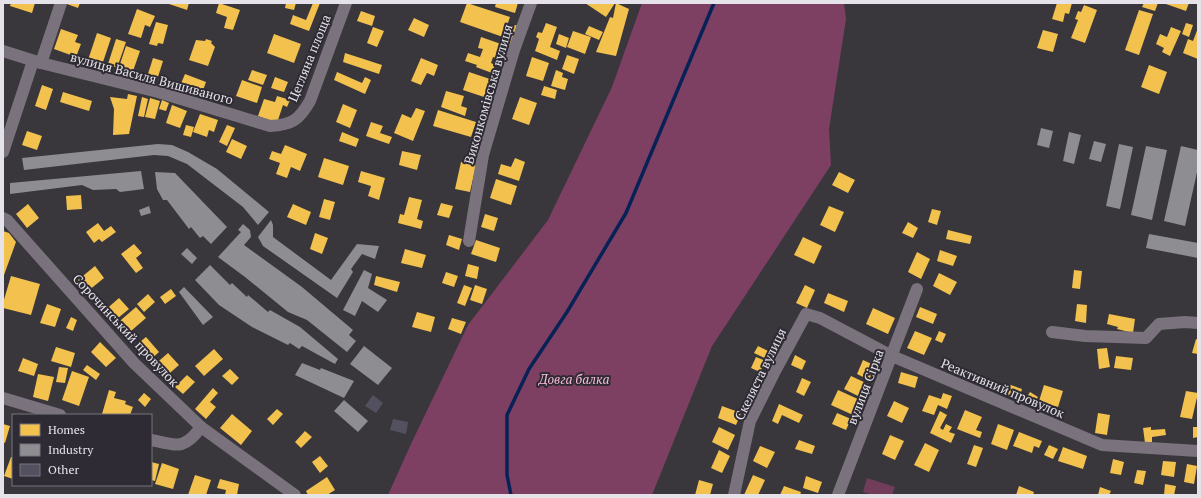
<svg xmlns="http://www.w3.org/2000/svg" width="1201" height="498" font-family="'PT Serif',serif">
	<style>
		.green { fill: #723c5b }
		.forest { fill: #7d4063 }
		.homes { fill: #f2c14e }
		.industry { fill: #8d8d92 }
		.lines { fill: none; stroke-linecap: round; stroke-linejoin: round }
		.stream { stroke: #082257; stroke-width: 3.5 }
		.building { fill: #53515f }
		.street { stroke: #7a727c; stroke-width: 12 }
		.labels { text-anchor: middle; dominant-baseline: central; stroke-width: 4; stroke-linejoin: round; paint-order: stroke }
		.street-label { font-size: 13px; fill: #e5e3e9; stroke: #2f2b34 }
		.park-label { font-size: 13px; font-style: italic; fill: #fabbdb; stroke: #2f2b34 }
	</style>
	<rect width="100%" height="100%" fill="#39373c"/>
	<path class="green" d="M 867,478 L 895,487 L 892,495 L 873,495 L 863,492 Z"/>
	<path class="forest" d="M 642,3 L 844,3 L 846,19 L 829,129 L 831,165 L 712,346 L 652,495 L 388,495 L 411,444 L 468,325 L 548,220 L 612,87 Z"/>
	<g class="homes">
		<path d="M 11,3 L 35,3 L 32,13 L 10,6 Z"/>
		<path d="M 64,3 L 80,3 L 78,8 Z"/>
		<path d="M 166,3 L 189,3 L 187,10 Z"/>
		<path d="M 219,3 L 240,10 L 233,30 L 224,28 L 227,17 L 216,13 Z"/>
		<path d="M 286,3 L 296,3 L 294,10 L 285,8 Z"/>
		<path d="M 313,3 L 320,3 L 309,31 L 290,24 L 293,15 L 306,20 Z"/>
		<path d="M 467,3 L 510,17 L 503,37 L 460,22 Z"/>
		<path d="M 496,3 L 518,3 L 515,13 L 495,7 Z"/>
		<path d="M 585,3 L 615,3 L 606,17 Z"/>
		<path d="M 616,3 L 629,9 L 616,56 L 596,52 L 610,17 L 613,18 Z"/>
		<path d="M 1057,3 L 1072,3 L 1069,14 L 1065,13 L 1063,22 L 1052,19 Z"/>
		<path d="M 1144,3 L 1158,3 L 1155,11 L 1142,7 Z"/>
		<path d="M 1163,3 L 1189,3 L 1186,11 Z"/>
		<path d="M 1084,5 L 1097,10 L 1085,43 L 1071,38 L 1078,20 L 1075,19 L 1078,11 L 1081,12 Z"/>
		<path d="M 137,9 L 155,16 L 150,27 L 145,25 L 141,38 L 128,34 Z"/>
		<path d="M 1139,10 L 1153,14 L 1139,55 L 1125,50 Z"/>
		<path d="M 361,11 L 375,16 L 372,26 L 357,21 Z"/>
		<path d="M 414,18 L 429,25 L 424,37 L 408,30 Z"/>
		<path d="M 156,22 L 168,25 L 163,44 L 158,43 L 157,46 L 149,44 Z"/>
		<path d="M 546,23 L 557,27 L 550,47 L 560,51 L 557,60 L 535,51 L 539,39 L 536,37 L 538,32 L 542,33 Z"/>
		<path d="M 1186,23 L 1193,25 L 1189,37 L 1182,34 Z"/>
		<path d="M 517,25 L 511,45 L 504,43 L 510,26 Z"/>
		<path d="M 589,26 L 603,32 L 599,40 L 585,34 Z"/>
		<path d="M 373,27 L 384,31 L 377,47 L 367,43 Z"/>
		<path d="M 1171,27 L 1181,31 L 1170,56 L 1162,52 L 1164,48 L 1156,44 L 1160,34 L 1167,37 Z"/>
		<path d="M 1198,28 L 1198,59 L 1183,53 L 1188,39 L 1193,41 Z"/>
		<path d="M 61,29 L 78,35 L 75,42 L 81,44 L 76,57 L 54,49 Z"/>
		<path d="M 1043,30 L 1058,34 L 1053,52 L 1037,48 Z"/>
		<path d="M 573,31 L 591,37 L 585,54 L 567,47 Z"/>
		<path d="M 97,33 L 111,38 L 102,65 L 88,60 Z"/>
		<path d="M 274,34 L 301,44 L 294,63 L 267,53 Z"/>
		<path d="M 559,34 L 569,38 L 566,48 L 556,44 Z"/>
		<path d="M 481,37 L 501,44 L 496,58 L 493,57 L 491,63 L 495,65 L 492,73 L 476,67 L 477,65 L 465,61 L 468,53 L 480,57 L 483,49 L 478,48 Z"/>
		<path d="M 116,39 L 126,42 L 117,68 L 108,64 Z"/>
		<path d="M 206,39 L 212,41 L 211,43 L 215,47 L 208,66 L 189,60 L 196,40 L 205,41 Z"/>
		<path d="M 126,46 L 140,51 L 132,74 L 118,70 Z"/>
		<path d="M 345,53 L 382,65 L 379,74 L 343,62 Z"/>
		<path d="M 567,55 L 579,59 L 574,74 L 562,69 Z"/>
		<path d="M 532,57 L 549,63 L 543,81 L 526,76 Z"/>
		<path d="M 153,58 L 163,61 L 157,80 L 147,77 Z"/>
		<path d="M 421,58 L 438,65 L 434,76 L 427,73 L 421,85 L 411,81 Z"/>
		<path d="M 1149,65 L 1167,72 L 1159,94 L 1141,87 Z"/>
		<path d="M 252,70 L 267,75 L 263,85 L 248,80 Z"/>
		<path d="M 556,70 L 563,73 L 562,77 L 568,79 L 565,90 L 551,86 Z"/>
		<path d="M 337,72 L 362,83 L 365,77 L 371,80 L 365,94 L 334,80 Z"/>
		<path d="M 469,72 L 490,79 L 484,97 L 463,90 Z"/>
		<path d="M 185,74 L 206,82 L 201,96 L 179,88 Z"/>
		<path d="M 275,77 L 288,82 L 284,92 L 271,88 Z"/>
		<path d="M 242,80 L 262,87 L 257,103 L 236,96 Z"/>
		<path d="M 42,85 L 53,89 L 46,110 L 35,106 Z"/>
		<path d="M 544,86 L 557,90 L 555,99 L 541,95 Z"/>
		<path d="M 446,91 L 464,96 L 461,106 L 467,108 L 465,116 L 441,107 Z"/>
		<path d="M 63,92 L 92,101 L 89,111 L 60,102 Z"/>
		<path d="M 128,94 L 137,96 L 129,134 L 113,135 L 114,109 L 110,97 L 127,99 Z"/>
		<path d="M 277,96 L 290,100 L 287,107 L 283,105 L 277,123 L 258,116 L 264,99 L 275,102 Z"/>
		<path d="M 142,97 L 148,99 L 144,117 L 138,116 Z"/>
		<path d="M 520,97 L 537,103 L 529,125 L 512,119 Z"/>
		<path d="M 150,98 L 160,101 L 155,119 L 145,117 Z"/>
		<path d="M 162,100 L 169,103 L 166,111 L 159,109 Z"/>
		<path d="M 343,104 L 357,110 L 350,128 L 336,122 Z"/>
		<path d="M 172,105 L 187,111 L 180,128 L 166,123 Z"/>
		<path d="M 416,108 L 425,111 L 413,141 L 394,133 L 402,114 L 411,118 Z"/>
		<path d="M 438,110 L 476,122 L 471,137 L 433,126 Z"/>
		<path d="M 200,114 L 218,120 L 214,132 L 209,130 L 207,137 L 193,132 Z"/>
		<path d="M 371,122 L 383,126 L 380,133 L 392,137 L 389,144 L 366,136 Z"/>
		<path d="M 186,125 L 194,127 L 191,137 L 183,135 Z"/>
		<path d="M 227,125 L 235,128 L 227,146 L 219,142 Z"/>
		<path d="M 27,131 L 42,136 L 37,150 L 22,145 Z"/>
		<path d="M 342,132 L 359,139 L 356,147 L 339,141 Z"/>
		<path d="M 232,139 L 247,146 L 241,159 L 226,152 Z"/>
		<path d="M 285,145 L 307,154 L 300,171 L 291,167 L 287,178 L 276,174 L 280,163 L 269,159 L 272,151 L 281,154 Z"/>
		<path d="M 402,151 L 421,155 L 417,170 L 399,165 Z"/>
		<path d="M 324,158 L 349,166 L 343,185 L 318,177 Z"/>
		<path d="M 515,158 L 525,162 L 519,181 L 498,174 L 501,164 L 511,167 Z"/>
		<path d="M 461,162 L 476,165 L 470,192 L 455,189 Z"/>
		<path d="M 361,171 L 385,178 L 379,200 L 368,196 L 371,186 L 358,182 Z"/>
		<path d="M 839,172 L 855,180 L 848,193 L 832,185 Z"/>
		<path d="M 496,179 L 517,186 L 511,205 L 490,198 Z"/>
		<path d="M 81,195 L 82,209 L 67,210 L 66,196 Z"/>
		<path d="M 409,197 L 422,200 L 417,219 L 423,221 L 421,229 L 398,223 L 400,214 L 404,215 Z"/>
		<path d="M 324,199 L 335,202 L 330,220 L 319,217 Z"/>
		<path d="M 441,203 L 453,206 L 449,218 L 437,215 Z"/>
		<path d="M 28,204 L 39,218 L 27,228 L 16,214 Z"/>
		<path d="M 293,204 L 311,212 L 306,225 L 287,217 Z"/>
		<path d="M 829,206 L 844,212 L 835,232 L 820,225 Z"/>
		<path d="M 932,209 L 941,211 L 937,225 L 928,222 Z"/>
		<path d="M 485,214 L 498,218 L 494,231 L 481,227 Z"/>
		<path d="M 908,222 L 918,228 L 913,238 L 902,233 Z"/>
		<path d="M 98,223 L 104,231 L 111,226 L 116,232 L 102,242 L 99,239 L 94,243 L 86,232 Z"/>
		<path d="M 948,230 L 972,236 L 970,244 L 946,239 Z"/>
		<path d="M 3,231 L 9,233 L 16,242 L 4,275 L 3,274 Z"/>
		<path d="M 315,233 L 328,238 L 322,254 L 310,249 Z"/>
		<path d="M 449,235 L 462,239 L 459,250 L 446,245 Z"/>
		<path d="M 803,237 L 822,246 L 814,264 L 794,255 Z"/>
		<path d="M 476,240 L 500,248 L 496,262 L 471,254 Z"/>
		<path d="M 134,244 L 142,253 L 136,258 L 143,268 L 136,273 L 121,254 Z"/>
		<path d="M 405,249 L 426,255 L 422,268 L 401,263 Z"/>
		<path d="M 940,250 L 957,256 L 953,266 L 937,261 Z"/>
		<path d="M 917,252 L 930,259 L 921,279 L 908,272 Z"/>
		<path d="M 468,264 L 479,267 L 477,279 L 465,276 Z"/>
		<path d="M 95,266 L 104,278 L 88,291 L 78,280 Z"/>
		<path d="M 1074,270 L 1082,271 L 1080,289 L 1072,288 Z"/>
		<path d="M 446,272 L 458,276 L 454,287 L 442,283 Z"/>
		<path d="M 939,273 L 957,282 L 950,295 L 933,286 Z"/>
		<path d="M 11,276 L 40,284 L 31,315 L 3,308 L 3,303 Z"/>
		<path d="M 376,276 L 400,282 L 397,292 L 374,285 Z"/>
		<path d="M 464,285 L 472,288 L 465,306 L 457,303 Z"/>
		<path d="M 475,285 L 487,289 L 482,304 L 470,300 Z"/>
		<path d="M 805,285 L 815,290 L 807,308 L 796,303 Z"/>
		<path d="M 171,289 L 176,296 L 165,304 L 160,297 Z"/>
		<path d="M 828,293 L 848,301 L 844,312 L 824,303 Z"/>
		<path d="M 148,294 L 155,302 L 144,312 L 137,304 Z"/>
		<path d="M 119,298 L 129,309 L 112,323 L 103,312 Z"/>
		<path d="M 47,304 L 61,309 L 55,327 L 40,323 Z"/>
		<path d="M 1077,304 L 1087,305 L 1086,323 L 1075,321 Z"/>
		<path d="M 136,307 L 146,318 L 124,337 L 114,326 Z"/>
		<path d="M 920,307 L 937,314 L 933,324 L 916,317 Z"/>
		<path d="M 873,308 L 895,318 L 888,334 L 866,324 Z"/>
		<path d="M 417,312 L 435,317 L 431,332 L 412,327 Z"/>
		<path d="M 1109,314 L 1135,319 L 1133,333 L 1117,329 L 1118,327 L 1107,324 Z"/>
		<path d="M 71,317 L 77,320 L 73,331 L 66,328 Z"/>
		<path d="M 452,318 L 466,322 L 461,334 L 448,329 Z"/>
		<path d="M 915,331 L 932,338 L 924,355 L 907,348 Z"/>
		<path d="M 939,331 L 946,334 L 942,343 L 935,340 Z"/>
		<path d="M 146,337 L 159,352 L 148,362 L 135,346 Z"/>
		<path d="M 1196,339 L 1198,340 L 1198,354 L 1192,353 Z"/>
		<path d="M 100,342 L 116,358 L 106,367 L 91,352 Z"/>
		<path d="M 758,346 L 772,353 L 769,360 L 754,353 Z"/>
		<path d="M 56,347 L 75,353 L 71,367 L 51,361 Z"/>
		<path d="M 1107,348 L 1110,367 L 1099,369 L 1097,349 Z"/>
		<path d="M 214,349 L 223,359 L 204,376 L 195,366 Z"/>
		<path d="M 168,353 L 179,365 L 163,379 L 152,367 Z"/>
		<path d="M 795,355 L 806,361 L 802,370 L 791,365 Z"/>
		<path d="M 1116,356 L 1133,358 L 1131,370 L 1114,368 Z"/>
		<path d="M 756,357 L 766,361 L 760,372 L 751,368 Z"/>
		<path d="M 23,358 L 38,364 L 34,376 L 18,371 Z"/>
		<path d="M 863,360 L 876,366 L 869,380 L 857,374 Z"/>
		<path d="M 87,365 L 100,374 L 96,380 L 83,370 Z"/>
		<path d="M 59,367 L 68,368 L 65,383 L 56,382 Z"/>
		<path d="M 230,369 L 239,378 L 232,385 L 222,376 Z"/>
		<path d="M 72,371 L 89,377 L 79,406 L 62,400 Z"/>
		<path d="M 901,372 L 918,377 L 915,388 L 898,383 Z"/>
		<path d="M 38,374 L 54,377 L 48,401 L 33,397 Z"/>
		<path d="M 187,375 L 195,382 L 183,394 L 175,387 Z"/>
		<path d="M 851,376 L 868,384 L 862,398 L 844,389 Z"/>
		<path d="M 802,378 L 811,382 L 804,396 L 796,392 Z"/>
		<path d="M 1005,383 L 1022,389 L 1019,399 L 1001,393 Z"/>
		<path d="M 1044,385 L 1063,391 L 1058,407 L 1039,401 Z"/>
		<path d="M 213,388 L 218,393 L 210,402 L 216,407 L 206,419 L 195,409 Z"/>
		<path d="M 109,390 L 116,392 L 114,398 L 126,401 L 125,404 L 133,407 L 130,415 L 102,414 Z"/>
		<path d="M 838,390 L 860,400 L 853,415 L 831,405 Z"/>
		<path d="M 1186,391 L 1198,393 L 1192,419 L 1180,417 Z"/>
		<path d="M 1030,392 L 1038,397 L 1032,407 L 1024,402 Z"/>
		<path d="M 144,393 L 151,399 L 145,407 L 138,400 Z"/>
		<path d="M 943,393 L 952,396 L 947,409 L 938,405 L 934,415 L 922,411 L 929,395 L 941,399 Z"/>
		<path d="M 894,401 L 909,408 L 902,423 L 887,416 Z"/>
		<path d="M 779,404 L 803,415 L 799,423 L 782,415 L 778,424 L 772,421 Z"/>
		<path d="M 722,406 L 741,413 L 736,425 L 718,418 Z"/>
		<path d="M 277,409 L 283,414 L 273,425 L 267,419 Z"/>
		<path d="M 965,410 L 982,417 L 976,430 L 982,432 L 980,438 L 957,429 Z"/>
		<path d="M 940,411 L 947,415 L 940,428 L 943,430 L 946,424 L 952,427 L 949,432 L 955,434 L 951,443 L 930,433 Z"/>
		<path d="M 837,413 L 851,419 L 846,430 L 832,424 Z"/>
		<path d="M 1098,413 L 1110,415 L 1107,435 L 1095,433 Z"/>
		<path d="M 232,414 L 252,431 L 241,445 L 220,428 Z"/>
		<path d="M 3,424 L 10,426 L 5,443 L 3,442 Z"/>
		<path d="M 998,424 L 1014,430 L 1007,450 L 991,444 Z"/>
		<path d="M 719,427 L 735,435 L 728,450 L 712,442 Z"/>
		<path d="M 1151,427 L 1151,430 L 1165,429 L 1166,435 L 1152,437 L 1152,442 L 1145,443 L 1143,428 Z"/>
		<path d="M 1193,427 L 1198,427 L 1198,437 L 1193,438 Z"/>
		<path d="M 305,431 L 312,437 L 301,448 L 295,442 Z"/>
		<path d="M 1019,432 L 1042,441 L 1039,448 L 1034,446 L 1032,453 L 1013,446 Z"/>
		<path d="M 890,435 L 904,441 L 895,460 L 882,454 Z"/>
		<path d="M 799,440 L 815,446 L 812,454 L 795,449 Z"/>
		<path d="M 925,443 L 939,450 L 929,472 L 914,465 Z"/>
		<path d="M 974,445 L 983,448 L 976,467 L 967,464 Z"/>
		<path d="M 1049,445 L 1058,449 L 1053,459 L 1044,455 Z"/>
		<path d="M 760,446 L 775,452 L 767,468 L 753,461 Z"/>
		<path d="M 1063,447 L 1087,456 L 1083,469 L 1058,461 Z"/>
		<path d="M 719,450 L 730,456 L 722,473 L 711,468 Z"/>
		<path d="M 320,456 L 328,466 L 320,473 L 312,462 Z"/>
		<path d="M 11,457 L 13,457 L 13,479 L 4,476 Z"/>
		<path d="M 1113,459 L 1124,462 L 1121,475 L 1110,473 Z"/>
		<path d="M 1163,461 L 1176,462 L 1174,477 L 1161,475 Z"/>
		<path d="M 151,462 L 159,464 L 155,481 L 151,480 Z"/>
		<path d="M 162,463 L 179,469 L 173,489 L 155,484 Z"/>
		<path d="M 1187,464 L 1197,466 L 1194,484 L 1184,482 Z"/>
		<path d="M 1137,470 L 1146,471 L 1143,485 L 1134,483 Z"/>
		<path d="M 195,475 L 211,480 L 206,495 L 188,495 Z"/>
		<path d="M 753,475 L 765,480 L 758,495 L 744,495 Z"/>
		<path d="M 806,476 L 822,482 L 818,493 L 803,488 Z"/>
		<path d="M 327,477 L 335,490 L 327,495 L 308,495 L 306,491 Z"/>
		<path d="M 220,479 L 239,484 L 237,495 L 225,495 L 226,490 L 217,488 Z"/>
		<path d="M 699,480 L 713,484 L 710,495 L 695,495 Z"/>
		<path d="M 1165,484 L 1176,486 L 1174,495 L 1164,495 Z"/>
		<path d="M 784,486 L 801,492 L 800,495 L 780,495 Z"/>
		<path d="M 1019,486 L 1034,492 L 1033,495 L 1016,495 Z"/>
		<path d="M 1100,487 L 1111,491 L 1109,495 L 1098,495 Z"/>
	</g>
	<g class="industry">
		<path d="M 1041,128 L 1053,131 L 1049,148 L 1037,145 Z"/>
		<path d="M 1069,132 L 1081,135 L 1074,164 L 1063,161 Z"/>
		<path d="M 1094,141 L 1106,144 L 1101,162 L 1089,159 Z"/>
		<path d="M 158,144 L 172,145 L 188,152 L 217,169 L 269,212 L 258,225 L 243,207 L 187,164 L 168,156 L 154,155 L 24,170 L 22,158 Z"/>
		<path d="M 1119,144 L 1133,147 L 1120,209 L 1106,206 Z"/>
		<path d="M 1146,146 L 1167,150 L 1152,220 L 1131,215 Z"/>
		<path d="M 1181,146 L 1198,150 L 1198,168 L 1185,226 L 1164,221 Z"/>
		<path d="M 141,171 L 144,189 L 120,192 L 116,189 L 93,190 L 82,185 L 10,194 L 10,183 Z"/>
		<path d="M 155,172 L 175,173 L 227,227 L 211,244 L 203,236 L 200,238 L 191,227 L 189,229 L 167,200 L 163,200 L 157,189 Z"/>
		<path d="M 149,206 L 151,213 L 141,216 L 139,210 Z"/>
		<path d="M 271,220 L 273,225 L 273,237 L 331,280 L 357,244 L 379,246 L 375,259 L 362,254 L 351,269 L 353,272 L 337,298 L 263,246 L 258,237 Z"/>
		<path d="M 243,224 L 250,230 L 251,237 L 244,245 L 302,287 L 353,330 L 349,335 L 356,341 L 347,352 L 307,320 L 288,312 L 245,277 L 218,257 L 241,232 L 238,230 Z"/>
		<path d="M 1149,234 L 1198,243 L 1198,258 L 1146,248 Z"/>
		<path d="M 187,248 L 197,258 L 192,264 L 181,254 Z"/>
		<path d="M 210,265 L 230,285 L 232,283 L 247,297 L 248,295 L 268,312 L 270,310 L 300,327 L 338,359 L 335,364 L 302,346 L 299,349 L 290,343 L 288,345 L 252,327 L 219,305 L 195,280 Z"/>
		<path d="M 364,270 L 372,274 L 368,288 L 387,300 L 378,312 L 362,301 L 355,316 L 343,310 Z"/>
		<path d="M 184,287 L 213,317 L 203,325 L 179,292 Z"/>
		<path d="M 364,346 L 392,368 L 378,385 L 350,364 Z"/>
		<path d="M 302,363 L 320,370 L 321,368 L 354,381 L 344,398 L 295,375 Z"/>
		<path d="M 344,400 L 368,421 L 358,432 L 334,411 Z"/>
	</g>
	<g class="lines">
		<path class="stream" d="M 511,495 L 507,475 L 507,415 L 529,369 L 567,312 L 626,213 L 714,3"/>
	</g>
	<g class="building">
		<path d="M 373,395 L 383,403 L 376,413 L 365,406 Z"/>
		<path d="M 393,419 L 408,422 L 406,434 L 390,430 Z"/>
	</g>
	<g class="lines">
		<g class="street">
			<path d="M 3,51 L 41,63 L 158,92 L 270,126 C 292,125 299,120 310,101 L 346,3"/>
			<path d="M 41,63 L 61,3"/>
			<path d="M 3,152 L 33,61"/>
			<path d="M 3,218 L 7,220 L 134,363 L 201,427 L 295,495"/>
			<path d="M 469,241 L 483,155 L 514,50 L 531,3"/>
			<path d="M 1052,332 L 1085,336 L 1146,338 L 1159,324 L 1185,322 L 1198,323"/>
			<path d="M 3,398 L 60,415"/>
			<path d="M 151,440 C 176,445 184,451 201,427"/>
			<path d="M 734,495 L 750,421 L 774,373 L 806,314 L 820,318 L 892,356 L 1102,445 L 1198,451"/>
			<path d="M 838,495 L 917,289"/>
		</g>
	</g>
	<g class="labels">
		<g class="street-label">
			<text transform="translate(309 58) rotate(-68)">Цегляна площа</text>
			<text transform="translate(152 78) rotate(15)">вулиця Василя Вишиваного</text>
			<text transform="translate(488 94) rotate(-74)">Виконкомівська вулиця</text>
			<text transform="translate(126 330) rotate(47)">Сорочинський провулок</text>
			<text transform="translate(760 374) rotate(-64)">Скеляста вулиця</text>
			<text transform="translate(865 387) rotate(-69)">вулиця Сірка</text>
			<text transform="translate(1003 388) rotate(23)">Реактивний провулок</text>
		</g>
		<g class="park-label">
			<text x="574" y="379">Довга балка</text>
		</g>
	</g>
	<rect width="1201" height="498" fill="none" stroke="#e5e3e9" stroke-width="8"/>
	<rect x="12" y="414" width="140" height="72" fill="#2f2b34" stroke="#78757c"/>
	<rect x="20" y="424" width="20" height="12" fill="#f2c14e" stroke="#78757c"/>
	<text x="48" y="434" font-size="12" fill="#e5e3e9">Homes</text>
	<rect x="20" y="444" width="20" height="12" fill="#8d8d92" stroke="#78757c"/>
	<text x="48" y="454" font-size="12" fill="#e5e3e9">Industry</text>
	<rect x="20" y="464" width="20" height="12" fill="#53515f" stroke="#78757c"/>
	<text x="48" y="474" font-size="12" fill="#e5e3e9">Other</text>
</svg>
